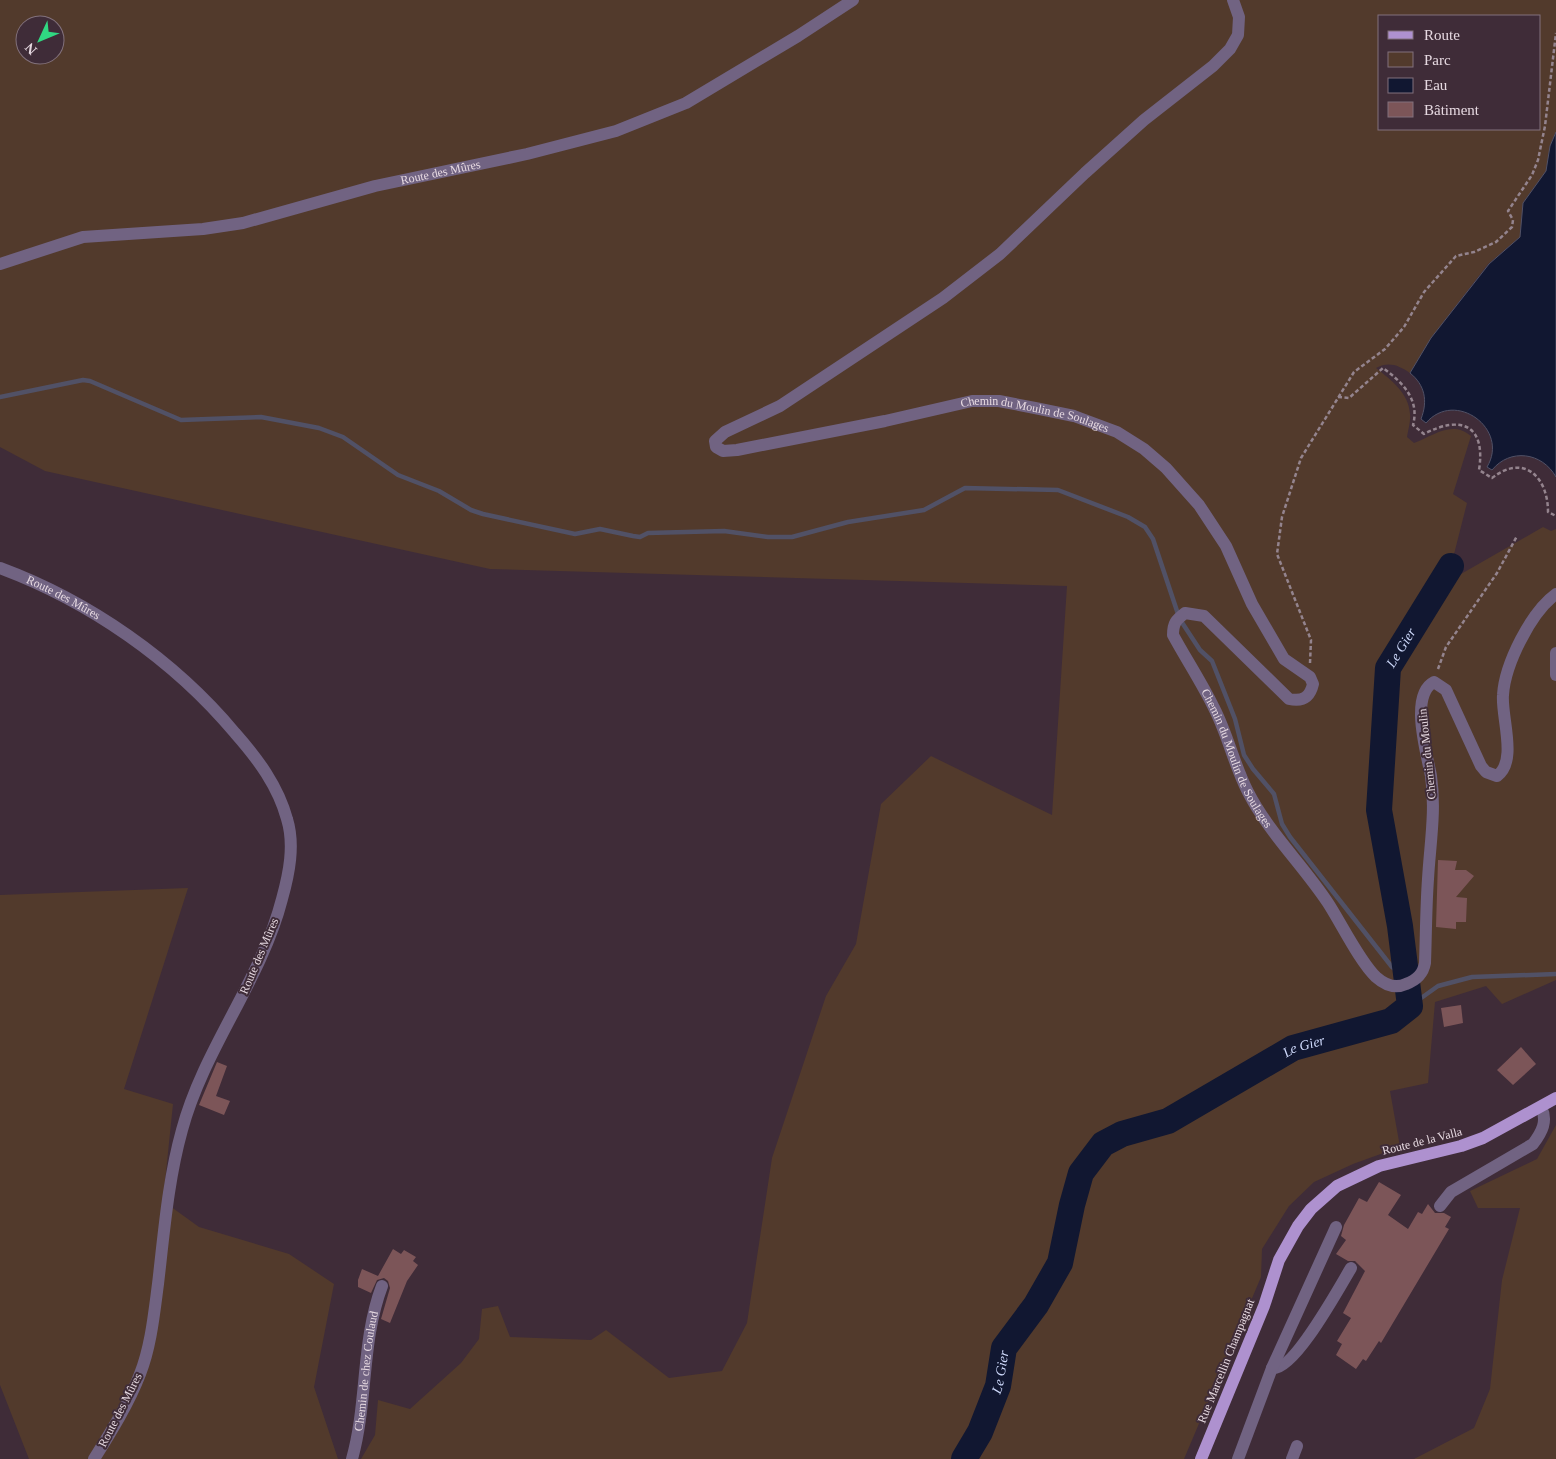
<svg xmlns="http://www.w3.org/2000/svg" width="1556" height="1459" font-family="Georgia,serif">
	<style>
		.green { fill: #523a2c; fill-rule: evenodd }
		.water { fill: #111731; stroke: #515166 }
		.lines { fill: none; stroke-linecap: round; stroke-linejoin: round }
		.stream { stroke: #515166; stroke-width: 4.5 }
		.river { stroke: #111731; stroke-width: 26 }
		.building { fill: #7c5558 }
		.path { stroke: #94848e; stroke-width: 2.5; stroke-dasharray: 4 2.5; stroke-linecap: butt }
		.minor { stroke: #716382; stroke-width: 12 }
		.major { stroke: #ae91cf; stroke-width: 12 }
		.labels { text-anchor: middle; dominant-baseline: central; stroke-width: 4; stroke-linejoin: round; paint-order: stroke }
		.street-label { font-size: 12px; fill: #e6d9e1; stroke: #3f2c38 }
		.water-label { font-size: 14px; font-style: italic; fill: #ced9fb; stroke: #3f2c38 }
	</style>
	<rect width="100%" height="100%" fill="#3f2c38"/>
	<g class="green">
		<path d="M 0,0 L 1556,0 L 1556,132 L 1550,146 L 1546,171 L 1523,203 L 1520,237 L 1488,264 L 1431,338 L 1410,373 C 1399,365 1388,361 1376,368 C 1391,380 1409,393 1410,414 C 1411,421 1408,430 1407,437 L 1414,443 C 1434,436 1451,420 1471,436 L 1453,494 L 1467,503 L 1451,566 L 1461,574 L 1543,527 L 1551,531 L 1556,529 L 1556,980 L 1502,1004 L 1486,986 L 1435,1002 L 1428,1083 L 1390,1091 L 1400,1147 L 1353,1164 L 1314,1182 L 1289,1206 L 1262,1249 L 1261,1277 L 1184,1459 L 361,1459 L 375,1435 L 378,1400 L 410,1409 L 461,1363 L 479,1339 L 482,1309 L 498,1306 L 510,1337 L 591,1340 L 606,1330 L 669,1378 L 722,1371 L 747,1323 L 772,1158 L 826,996 L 856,944 L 881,804 L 931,756 L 1052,815 L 1067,586 L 490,569 L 45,471 L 0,447 ZM 1380,16 L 1540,16 L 1540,129 L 1380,129 ZM 25,25 L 55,25 L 55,55 L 25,55 Z"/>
		<path d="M 188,888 L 124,1089 L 173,1104 L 163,1201 L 199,1227 L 289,1254 L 334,1284 L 314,1387 L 338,1459 L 29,1459 L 0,1385 L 0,895 Z"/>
		<path d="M 1556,1125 L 1556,1459 L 1414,1459 L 1474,1428 L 1490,1389 L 1502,1280 L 1520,1208 L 1478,1208 L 1470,1191 L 1537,1159 Z"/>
	</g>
	<path class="water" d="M 1556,132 L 1556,477 C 1542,452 1510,448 1492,470 L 1487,467 C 1510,429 1455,389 1426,423 L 1421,419 C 1428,401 1425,385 1410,373 L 1431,338 L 1489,264 L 1520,237 L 1523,203 L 1546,171 L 1550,146 Z"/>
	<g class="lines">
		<g class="stream">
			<path d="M 0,397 L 83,380 L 90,381 L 181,420 L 261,417 L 319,428 L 343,437 L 398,475 L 439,491 L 471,510 L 483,514 L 575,534 L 600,529 L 633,536 L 640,537 L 648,533 L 724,531 L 768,537 L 792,537 L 848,522 L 924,510 L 965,488 L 1058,490 L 1128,517 L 1145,527 L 1153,539 L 1178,614"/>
			<path d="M 1181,621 L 1200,650 L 1212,661 L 1235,719 L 1244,755 L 1253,769 L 1274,794 L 1282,824 L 1290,837 L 1392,967 L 1407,979"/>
			<path d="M 1410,1006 L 1438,986 L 1472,977 L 1556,974"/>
		</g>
		<path class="river" id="s1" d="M 964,1459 L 980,1432 L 998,1386 L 1004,1348 L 1036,1305 L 1060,1263 L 1072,1205 L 1081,1173 L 1103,1144 L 1122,1134 L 1168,1121 L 1293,1048 L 1391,1021 L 1410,1006 L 1400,926 L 1379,810 L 1388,668 L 1451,566"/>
	</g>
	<g class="building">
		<path d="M 1438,860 L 1457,861 L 1455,870 L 1466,870 L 1474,876 L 1456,897 L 1467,898 L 1466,922 L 1456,922 L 1456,929 L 1436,927 Z"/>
		<path d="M 1461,1005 L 1463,1023 L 1444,1027 L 1441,1008 Z"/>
		<path d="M 1521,1047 L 1536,1064 L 1513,1085 L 1497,1070 Z"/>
		<path d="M 217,1062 L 227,1066 L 216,1096 L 230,1101 L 224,1115 L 199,1105 Z"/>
		<path d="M 1379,1182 L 1401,1195 L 1388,1215 L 1408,1229 L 1418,1212 L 1422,1214 L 1428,1204 L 1435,1213 L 1444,1213 L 1451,1217 L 1445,1227 L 1449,1229 L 1381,1343 L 1379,1341 L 1366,1361 L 1363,1359 L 1356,1369 L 1336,1355 L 1342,1344 L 1337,1341 L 1351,1318 L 1343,1313 L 1365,1271 L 1355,1261 L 1348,1261 L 1336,1254 L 1346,1240 L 1341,1236 L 1344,1225 L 1359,1198 L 1367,1202 Z"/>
		<path d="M 393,1249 L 401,1254 L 404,1250 L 416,1257 L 413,1261 L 418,1265 L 407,1281 L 390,1323 L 381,1319 L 390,1288 L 388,1281 L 384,1278 L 377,1280 L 371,1293 L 358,1287 L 358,1280 L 362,1269 L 378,1276 Z"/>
	</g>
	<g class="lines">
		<g class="path">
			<path d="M 1338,397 L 1349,398 L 1383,368 C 1402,382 1420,399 1413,425 L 1424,434 C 1462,414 1486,426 1479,470 L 1492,478 C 1524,453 1548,477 1548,512 L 1556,516"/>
			<path d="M 1310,663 L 1311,640 L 1277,554 L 1282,517 L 1301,458 L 1354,372 L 1385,349 L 1404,327 L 1424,292 L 1456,256 L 1474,252 L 1496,242 L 1512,227 L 1513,220 L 1508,211 L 1532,175 L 1538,160 L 1545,126 L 1556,33"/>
			<path d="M 1438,669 L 1446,647 L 1497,573 L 1517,536"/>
		</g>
		<g class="minor">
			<path id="s2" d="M 1233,0 L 1239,17 L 1238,35 L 1230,49 L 1213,66 L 1144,120 L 1085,173 L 1000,254 L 943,298 L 780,406 L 725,432 L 715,441 L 716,447 L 723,451 L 737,450 L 885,421 L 972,401 L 999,401 L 1035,408 L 1074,416 L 1117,432 L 1144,449 L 1166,468 L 1199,505 L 1226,546 L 1252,604 L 1284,659 L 1310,677 L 1313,684 C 1310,697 1303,702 1289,699 L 1204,616 L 1185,613 C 1176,620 1173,623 1173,635 C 1186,659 1202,683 1214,708 C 1228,735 1234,765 1248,792 C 1269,833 1303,865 1328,903 C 1341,923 1360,962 1376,977 C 1385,985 1395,989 1406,984 C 1417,980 1423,974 1425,963 C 1426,935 1426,907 1428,879 C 1430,844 1436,811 1431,776 C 1427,754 1409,695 1434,682 L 1446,690 L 1481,766 L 1486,772 L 1497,776 C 1518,761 1501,717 1503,695 C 1505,664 1531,612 1556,594"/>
			<path id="s3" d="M 0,264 L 83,237 L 203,229 L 243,223 L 375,186 L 527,154 L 616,131 L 686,103 L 798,36 L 853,0"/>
			<path id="s4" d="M 0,568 C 89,601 174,660 235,733 C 258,759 278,786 287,819 C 295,845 289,874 282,899 C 261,981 204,1048 182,1130 C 168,1180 164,1233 158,1284 C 154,1314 151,1346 140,1374 C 129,1403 111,1432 94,1459"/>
			<path d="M 1556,653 L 1556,675"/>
			<path d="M 1440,1206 L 1451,1192 L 1533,1144 C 1542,1132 1548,1121 1541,1107"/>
			<path d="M 1272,1368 C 1293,1373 1340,1286 1351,1268"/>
			<path id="s5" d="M 352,1459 C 368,1402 361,1341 382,1286"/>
			<path d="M 1238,1459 L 1272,1368 L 1336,1227"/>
			<path d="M 1292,1459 L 1297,1446"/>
		</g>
		<path class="major" d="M 1201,1459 L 1264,1306 L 1279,1260 L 1298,1226 L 1311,1209 L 1337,1186 L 1379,1166 L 1461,1146 L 1483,1138 L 1556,1098"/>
	</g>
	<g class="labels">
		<g class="street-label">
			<text stroke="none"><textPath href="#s3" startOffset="452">Route des Mûres</textPath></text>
			<text stroke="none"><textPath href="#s2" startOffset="1035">Chemin du Moulin de Soulages</textPath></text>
			<text stroke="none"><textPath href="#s4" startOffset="70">Route des Mûres</textPath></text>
			<text transform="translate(1427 754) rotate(-96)">Chemin du Moulin</text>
			<text stroke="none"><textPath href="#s2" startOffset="1782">Chemin du Moulin de Soulages</textPath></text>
			<text transform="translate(259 956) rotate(-67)">Route des Mûres</text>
			<text transform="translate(1422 1141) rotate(-14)">Route de la Valla</text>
			<text transform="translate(1226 1361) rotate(-68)">Rue Marcellin Champagnat</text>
			<text stroke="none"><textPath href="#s5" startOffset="89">Chemin de chez Coulaud</textPath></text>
			<text transform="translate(120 1410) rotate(-63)">Route des Mûres</text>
		</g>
		<g class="water-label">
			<text stroke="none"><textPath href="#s1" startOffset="1055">Le Gier</textPath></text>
			<text stroke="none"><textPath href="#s1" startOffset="575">Le Gier</textPath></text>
			<text stroke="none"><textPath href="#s1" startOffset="95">Le Gier</textPath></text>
		</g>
	</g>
	<rect x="1378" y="15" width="162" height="115" fill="#3f2c38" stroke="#82717c"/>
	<rect x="1388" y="31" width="25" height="8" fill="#ae91cf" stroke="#82717c"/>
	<text x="1424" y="40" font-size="15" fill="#e6d9e1">Route</text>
	<rect x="1388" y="52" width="25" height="15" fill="#523a2c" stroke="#82717c"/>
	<text x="1424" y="65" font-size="15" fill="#e6d9e1">Parc</text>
	<rect x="1388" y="78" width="25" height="15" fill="#111731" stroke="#82717c"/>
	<text x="1424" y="90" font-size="15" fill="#e6d9e1">Eau</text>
	<rect x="1388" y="102" width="25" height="15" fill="#7c5558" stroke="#82717c"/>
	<text x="1424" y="115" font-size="15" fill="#e6d9e1">Bâtiment</text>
	<g transform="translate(40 40) rotate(226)"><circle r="24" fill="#3f2c38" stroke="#82717c"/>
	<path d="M0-4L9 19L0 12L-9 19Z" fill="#30d882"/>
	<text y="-8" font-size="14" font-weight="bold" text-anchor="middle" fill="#e6d9e1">N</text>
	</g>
</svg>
